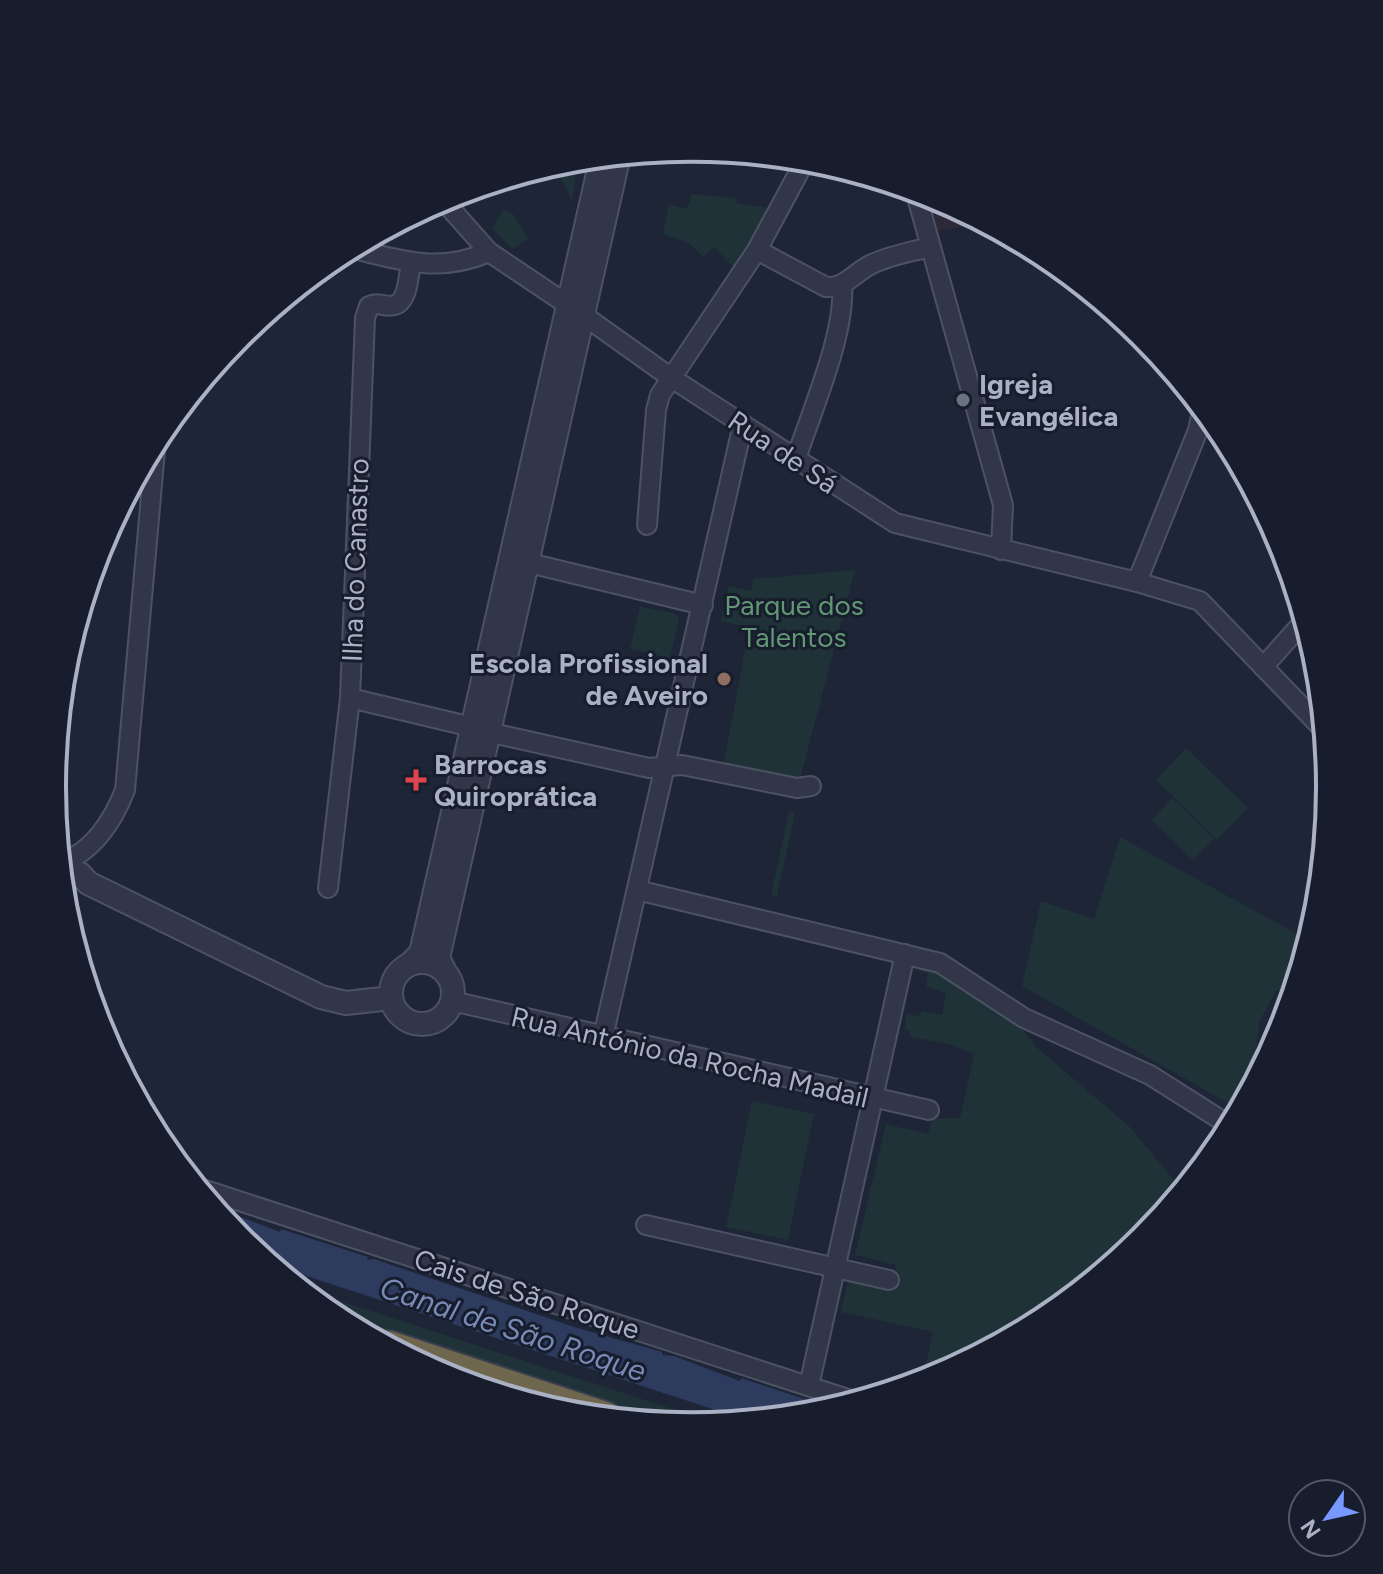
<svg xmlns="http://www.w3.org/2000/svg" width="1383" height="1574" font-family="Figtree,sans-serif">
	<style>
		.medical { fill: #2d2938 }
		.green { fill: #1f3238 }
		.water { fill: #2d3b5e }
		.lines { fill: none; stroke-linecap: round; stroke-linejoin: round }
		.minor-casing { stroke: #4c5263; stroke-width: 22 }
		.tertiary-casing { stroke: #4c5263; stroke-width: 26 }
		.motorway-casing { stroke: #393f4f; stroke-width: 36 }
		.minor { stroke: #313748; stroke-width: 18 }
		.tertiary { stroke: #313748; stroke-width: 22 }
		.motorway { stroke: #6e664d; stroke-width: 32 }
		.worship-dot { fill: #6b7280; stroke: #171d2c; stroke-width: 3 }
		.education-dot { fill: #8d6e63; stroke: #171d2c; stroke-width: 3 }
		.health-dot { fill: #e0444e; stroke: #171d2c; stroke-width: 3 }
		.labels { text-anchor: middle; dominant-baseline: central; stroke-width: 6; stroke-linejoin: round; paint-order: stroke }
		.poi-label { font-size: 28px; font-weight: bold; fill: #abb1c5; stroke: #171d2c; text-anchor: start }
		.street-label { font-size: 28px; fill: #abb1c5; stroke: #171d2c }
		.park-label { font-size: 28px; fill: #619775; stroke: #171d2c }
		.water-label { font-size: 30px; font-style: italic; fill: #788ab5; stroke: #171d2c }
		.rim { fill: none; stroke: #abb1c5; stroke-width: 4 }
	</style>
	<rect width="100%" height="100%" fill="#1d2537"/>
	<path class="medical" d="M 949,203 L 989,224 L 935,231 L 928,205 Z"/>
	<g class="green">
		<path d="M 566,160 L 578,163 L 572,200 L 561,178 L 545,171 L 544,167 Z"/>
		<path d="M 692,194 L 736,198 L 737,203 L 768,208 L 760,233 L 733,267 L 714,247 L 703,257 L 689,243 L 663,234 L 669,204 L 687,209 Z"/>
		<path d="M 503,209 L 513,214 L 528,238 L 513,249 L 492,229 Z"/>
		<path d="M 855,570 L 800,779 L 724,762 L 749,628 L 721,621 L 729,586 L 751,591 L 754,579 Z"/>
		<path d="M 640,606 L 676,614 L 679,618 L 670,658 L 630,649 Z"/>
		<path d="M 1186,748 L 1248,808 L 1217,840 L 1156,780 Z"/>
		<path d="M 1172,798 L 1214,839 L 1193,860 L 1152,820 Z"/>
		<path d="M 789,811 L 795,813 L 777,896 L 771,895 Z"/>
		<path d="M 1120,837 L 1310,941 L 1293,998 L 1277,990 L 1260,1020 L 1254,1063 L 1262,1070 L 1240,1110 L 1022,986 L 1041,901 L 1094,919 Z"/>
		<path d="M 919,964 L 932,967 L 1020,1026 L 1035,1046 L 1130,1127 L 1183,1191 L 1143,1240 L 1046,1319 L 922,1382 L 933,1332 L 841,1312 L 848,1281 L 890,1290 L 897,1265 L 855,1255 L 886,1124 L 928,1134 L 932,1119 L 960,1118 L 974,1054 L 949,1044 L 910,1037 L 910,1032 L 905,1029 L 906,1014 L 920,1016 L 921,1011 L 942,1015 L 946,994 L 926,986 L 928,973 L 918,971 Z"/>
		<path d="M 752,1101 L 814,1114 L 788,1240 L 726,1227 Z"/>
		<path d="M 297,1287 L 682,1412 L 692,1422 L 702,1425 L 650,1422 L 329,1313 Z"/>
	</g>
	<path class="water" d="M 212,1206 L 280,1232 L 281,1229 L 368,1257 L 367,1260 L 374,1259 L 574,1327 L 662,1352 L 662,1355 L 674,1356 L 740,1381 L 741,1378 L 835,1409 L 816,1414 L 749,1421 L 270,1264 L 239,1239 Z"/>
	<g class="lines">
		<g class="minor-casing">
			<g id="minor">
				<path d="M 915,190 L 1003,505 L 1001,550"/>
				<path d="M 442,199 L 489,252 L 568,305"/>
				<path d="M 349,248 C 402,260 437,274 489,252"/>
				<path d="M 757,250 L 826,287 C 845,288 853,274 870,265 C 887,256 911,252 930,247"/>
				<path d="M 583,315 L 670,377 L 895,523 L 1137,582 L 1200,601 L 1326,732"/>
				<path d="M 796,459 C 811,412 846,333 842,285"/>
				<path d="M 647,525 L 656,410 L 660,395 L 757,250 L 799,172 L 803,158"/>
				<path d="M 529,563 L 703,605"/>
				<path d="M 1137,582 L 1198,430 L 1203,407"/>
				<path d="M 1263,667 L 1306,619"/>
				<path d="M 350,698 L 472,727"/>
				<path d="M 488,732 L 649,768 L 682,765 L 797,788 L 811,786"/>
				<path d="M 60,863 C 92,853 113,821 125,790 L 156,439"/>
				<path d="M 328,888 L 350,698 L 365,318 L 369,306 C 379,301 385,308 395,305 C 408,301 409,273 411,262"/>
				<path d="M 637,890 L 940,963 L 1024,1018 L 1150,1075 L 1232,1127"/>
				<path d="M 452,1001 L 929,1110"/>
				<path d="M 603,1037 L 743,424"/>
				<path d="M 196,1187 L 857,1402"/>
				<path d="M 646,1225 L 889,1280"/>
				<path d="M 809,1386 L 905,954"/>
			</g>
		</g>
		<g class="tertiary-casing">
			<g id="tertiary">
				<path d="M 60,864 L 80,874 L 88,883 L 321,997 L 346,1003 L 391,998"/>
				<circle cx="422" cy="993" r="31"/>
				<path d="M 410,964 L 421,953 L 602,156"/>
				<path d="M 445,972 L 438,958 L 619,155"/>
			</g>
		</g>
		<g class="motorway-casing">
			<path id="motorway" d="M 389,1347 L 605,1418"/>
		</g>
		<use href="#minor" class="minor"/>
		<use href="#tertiary" class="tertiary"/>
		<use href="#motorway" class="motorway"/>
	</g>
	<circle class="worship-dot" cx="963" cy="400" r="8"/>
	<circle class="education-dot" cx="724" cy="679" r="8"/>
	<path class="health-dot" d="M412 768h8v8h8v8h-8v8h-8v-8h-8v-8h8z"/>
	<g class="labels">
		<g class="poi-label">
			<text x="979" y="384">Igreja<tspan x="979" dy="32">Evangélica</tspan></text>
			<text x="708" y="663" text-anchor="end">Escola Profissional<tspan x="708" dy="32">de Aveiro</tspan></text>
			<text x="434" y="764">Barrocas<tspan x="434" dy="32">Quiroprática</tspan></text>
		</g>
		<g class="street-label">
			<text transform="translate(783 452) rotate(34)">Rua de Sá</text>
			<text transform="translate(355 560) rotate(-88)">Ilha do Canastro</text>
			<text transform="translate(690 1057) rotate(13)">Rua António da Rocha Madail</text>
			<text transform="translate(527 1294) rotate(18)">Cais de São Roque</text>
		</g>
		<g class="park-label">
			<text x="794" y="605">Parque dos<tspan x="794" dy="32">Talentos</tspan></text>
		</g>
		<g class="water-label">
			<text transform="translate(513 1329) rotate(18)">Canal de São Roque</text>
		</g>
	</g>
	<path d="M0 0H1383V1574H0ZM66 787a625 625 0 1 1 1250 0a625 625 0 1 1-1250 0Z" fill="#171d2c" fill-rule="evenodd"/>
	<path class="rim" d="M66 787a625 625 0 1 1 1250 0a625 625 0 1 1-1250 0Z"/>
	<g transform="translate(1327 1518) rotate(236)"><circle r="38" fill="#171d2c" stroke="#525869" stroke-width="2"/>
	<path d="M0-6L14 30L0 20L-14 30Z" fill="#7698ff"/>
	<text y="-12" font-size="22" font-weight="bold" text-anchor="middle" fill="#abb1c5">N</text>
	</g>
</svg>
